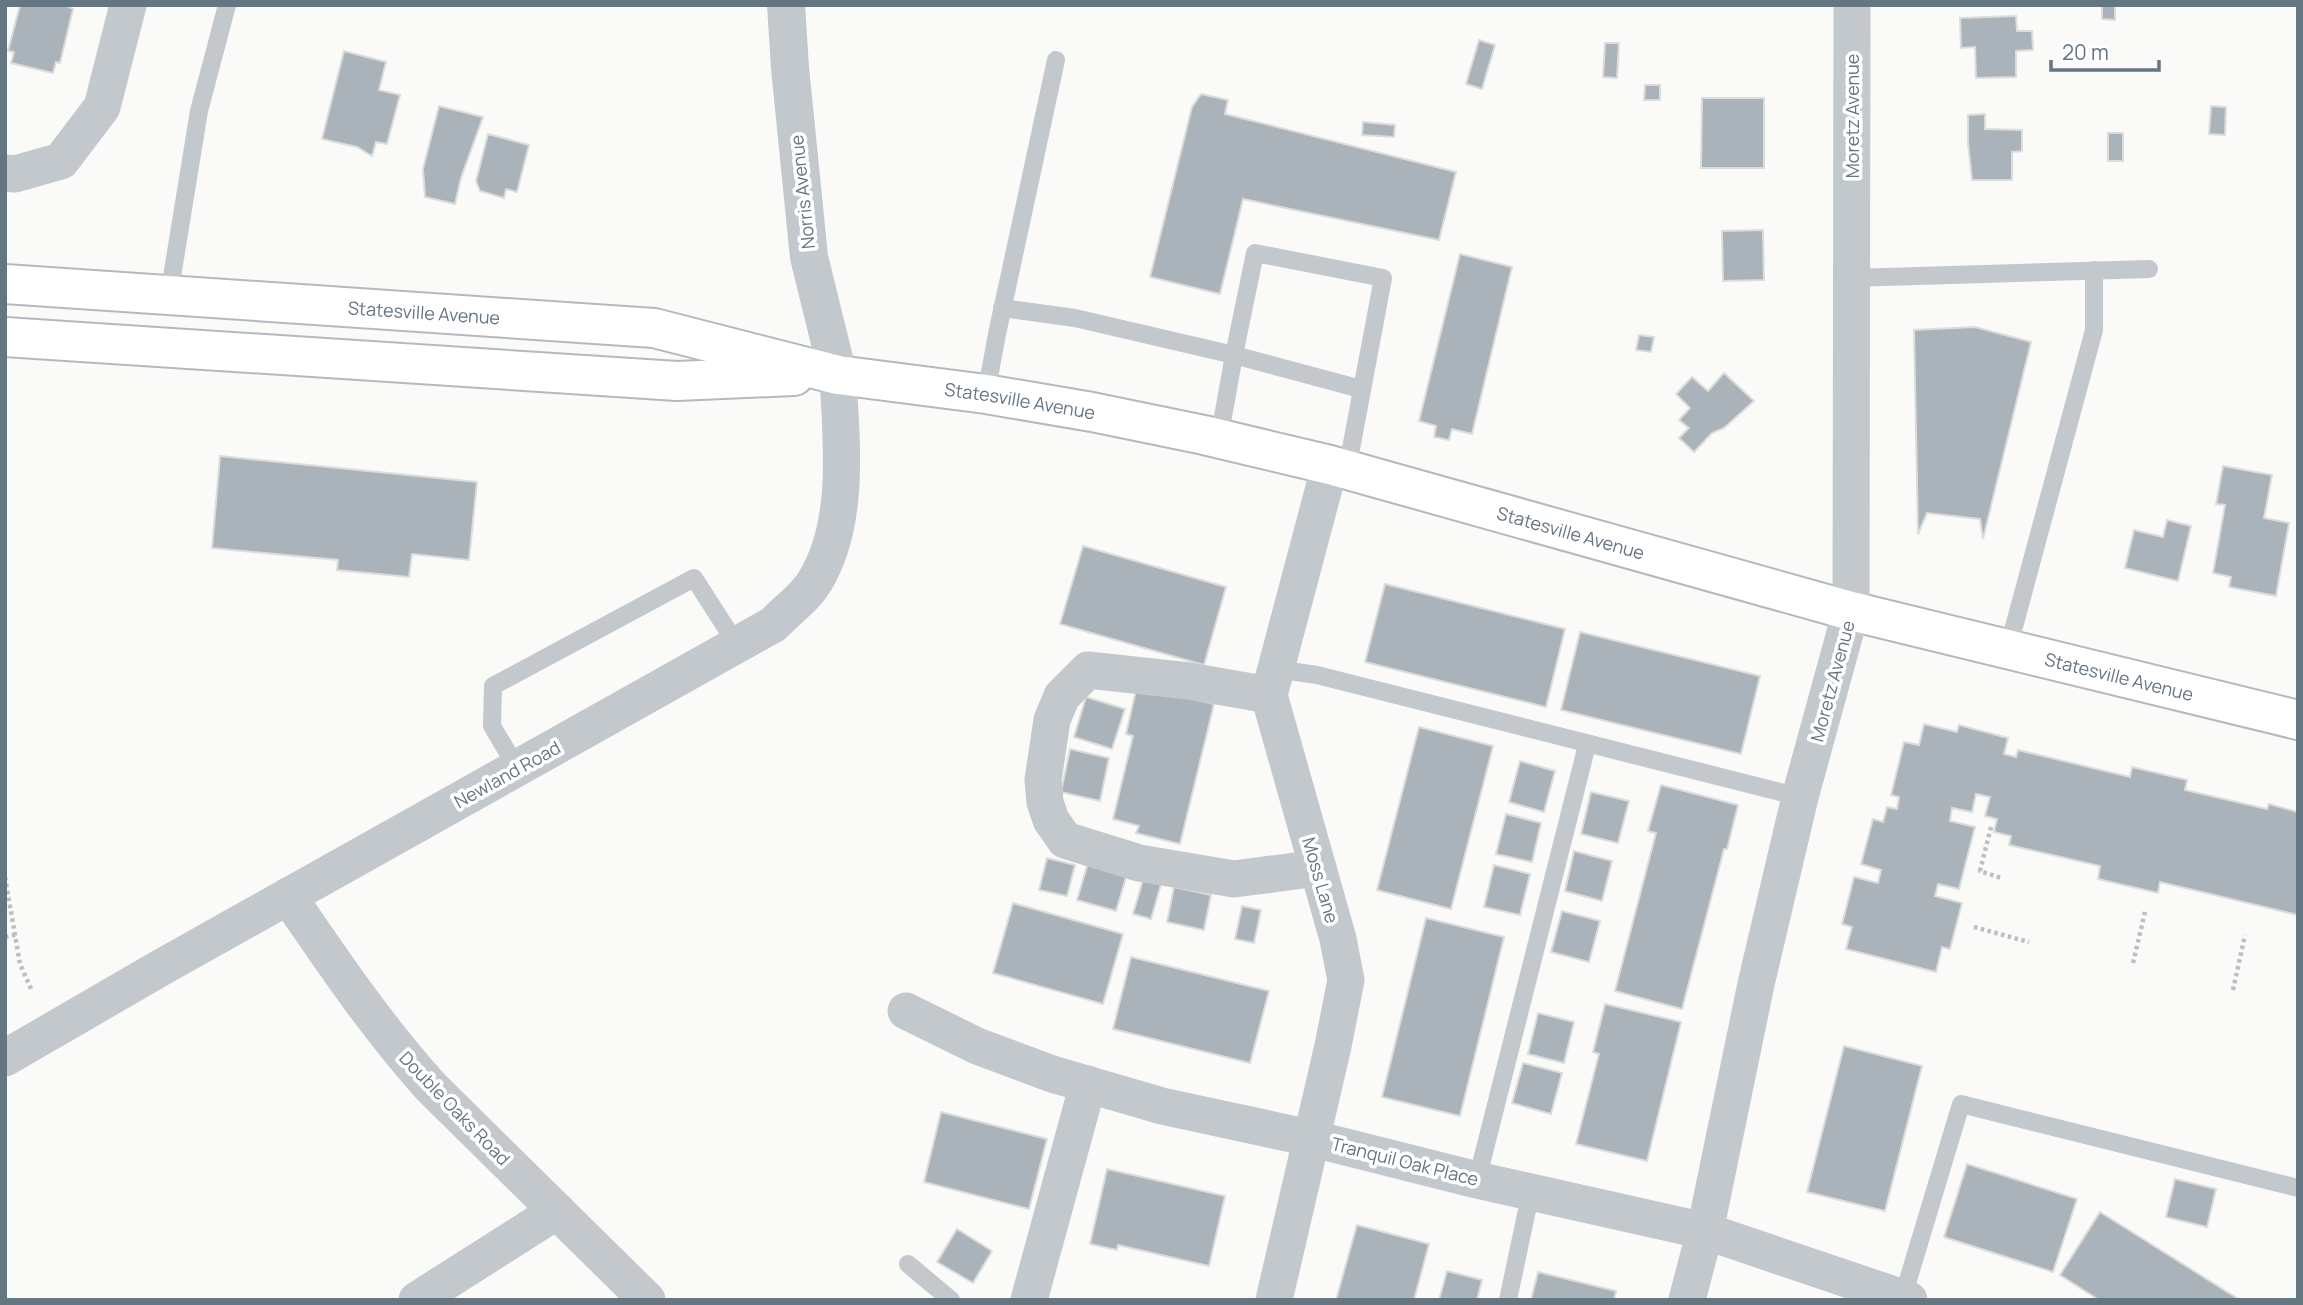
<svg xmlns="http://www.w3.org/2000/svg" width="2303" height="1305" font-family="Manrope,sans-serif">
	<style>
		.building { fill: #aab3b9; stroke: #dcdcda; stroke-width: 2 }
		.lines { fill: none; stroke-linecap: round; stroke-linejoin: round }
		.secondary-casing { stroke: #b3babf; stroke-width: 42 }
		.path { stroke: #bbbfc2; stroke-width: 4.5; stroke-dasharray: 3.5 3.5; stroke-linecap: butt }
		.service { stroke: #c3c8cc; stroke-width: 18 }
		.minor { stroke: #c3c8cc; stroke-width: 37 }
		.tertiary { stroke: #c3c8cc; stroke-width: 38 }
		.secondary { stroke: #fff; stroke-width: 38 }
		.labels { text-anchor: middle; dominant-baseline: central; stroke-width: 7; stroke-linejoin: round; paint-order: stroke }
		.street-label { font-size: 18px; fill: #657683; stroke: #fff }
	</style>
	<rect width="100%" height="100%" fill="#fafaf8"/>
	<g class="building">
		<path d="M 20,5 L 65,5 L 73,9 L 60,63 L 56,62 L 53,73 L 11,63 L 14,52 L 8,51 Z"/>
		<path d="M 2102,5 L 2115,5 L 2115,20 L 2102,19 Z"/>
		<path d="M 2016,16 L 2017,31 L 2032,31 L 2033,50 L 2016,51 L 2016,77 L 1976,78 L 1975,47 L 1961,48 L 1960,18 Z"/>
		<path d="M 1479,40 L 1495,45 L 1482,89 L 1466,84 Z"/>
		<path d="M 1605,43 L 1619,43 L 1617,78 L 1603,77 Z"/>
		<path d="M 344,51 L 386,62 L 379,90 L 400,95 L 387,144 L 376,142 L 372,156 L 357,147 L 322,139 Z"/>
		<path d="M 1645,85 L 1660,85 L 1660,100 L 1644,100 Z"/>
		<path d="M 1201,94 L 1228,100 L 1225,114 L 1456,172 L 1439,240 L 1243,199 L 1220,294 L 1150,277 L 1192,107 Z"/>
		<path d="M 1702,98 L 1764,98 L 1764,168 L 1701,168 Z"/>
		<path d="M 439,106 L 483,117 L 461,178 L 455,204 L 425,197 L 423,169 Z"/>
		<path d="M 2211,106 L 2226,107 L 2225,135 L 2209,134 Z"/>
		<path d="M 1985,114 L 1985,129 L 2022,130 L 2022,151 L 2012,152 L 2012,180 L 1972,180 L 1968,143 L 1968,115 Z"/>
		<path d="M 1363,122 L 1395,125 L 1394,137 L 1362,135 Z"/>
		<rect x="2108" y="133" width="15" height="28"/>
		<path d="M 488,134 L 529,145 L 517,192 L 506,189 L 504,198 L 480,191 L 476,181 Z"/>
		<path d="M 1763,230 L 1764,280 L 1723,281 L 1722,231 Z"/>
		<path d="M 1460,254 L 1512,267 L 1472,434 L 1452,429 L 1449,440 L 1434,437 L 1436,426 L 1419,421 Z"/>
		<path d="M 1975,327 L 2031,342 L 1983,539 L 1980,519 L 1927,513 L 1918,534 L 1914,330 Z"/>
		<path d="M 1639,335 L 1654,337 L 1651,352 L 1636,350 Z"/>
		<path d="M 1724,373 L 1754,401 L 1724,428 L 1712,433 L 1694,452 L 1679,438 L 1689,428 L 1679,420 L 1690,408 L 1676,394 L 1692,377 L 1708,391 Z"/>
		<path d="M 220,456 L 477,482 L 469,560 L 412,554 L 409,577 L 337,570 L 338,560 L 212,548 Z"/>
		<path d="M 2223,466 L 2272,475 L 2264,518 L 2289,523 L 2276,596 L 2229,587 L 2231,577 L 2213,573 L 2225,505 L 2216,504 Z"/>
		<path d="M 2167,520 L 2191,526 L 2178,581 L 2125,568 L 2134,530 L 2163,537 Z"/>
		<path d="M 1083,546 L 1226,587 L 1204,665 L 1060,624 Z"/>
		<path d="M 1385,584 L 1565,629 L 1546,707 L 1365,662 Z"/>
		<path d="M 1580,632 L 1760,676 L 1741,754 L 1561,710 Z"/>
		<path d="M 1137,686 L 1214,704 L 1180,844 L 1136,833 L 1139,826 L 1113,819 L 1133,736 L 1126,734 Z"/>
		<path d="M 1086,697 L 1125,709 L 1112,749 L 1074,737 Z"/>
		<path d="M 1924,724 L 1957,732 L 1959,725 L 2008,738 L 2004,754 L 2016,757 L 2018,750 L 2130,777 L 2132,767 L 2187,780 L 2185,790 L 2267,809 L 2269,804 L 2298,812 L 2298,915 L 2160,882 L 2158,893 L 2098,879 L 2100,866 L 2009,845 L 2011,836 L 1994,832 L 1997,819 L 1985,816 L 1990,797 L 1976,794 L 1972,812 L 1952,808 L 1950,821 L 1975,827 L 1959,889 L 1938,884 L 1935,896 L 1962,903 L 1950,949 L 1942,947 L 1936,972 L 1846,949 L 1852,927 L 1842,924 L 1854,877 L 1878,883 L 1881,870 L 1861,864 L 1873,819 L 1883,822 L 1887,807 L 1897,809 L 1899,797 L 1891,795 L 1904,742 L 1919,745 Z"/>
		<path d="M 1419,727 L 1493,746 L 1451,909 L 1377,890 Z"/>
		<path d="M 1070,749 L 1109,758 L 1100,801 L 1061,792 Z"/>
		<path d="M 1520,761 L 1555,771 L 1544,812 L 1509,802 Z"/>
		<path d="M 1661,785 L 1738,805 L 1727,849 L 1724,849 L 1682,1009 L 1615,991 L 1656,833 L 1648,831 Z"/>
		<path d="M 1591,792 L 1629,801 L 1618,843 L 1581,834 Z"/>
		<path d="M 1506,814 L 1541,823 L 1532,862 L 1496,854 Z"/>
		<path d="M 1574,851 L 1612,861 L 1602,901 L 1565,891 Z"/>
		<path d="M 1047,858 L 1075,865 L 1067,896 L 1039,890 Z"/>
		<path d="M 1088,863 L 1127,874 L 1116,911 L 1077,900 Z"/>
		<path d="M 1494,865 L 1530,874 L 1520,915 L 1484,907 Z"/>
		<path d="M 1143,880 L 1161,884 L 1151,919 L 1133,914 Z"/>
		<path d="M 1174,887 L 1211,895 L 1204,930 L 1167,922 Z"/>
		<path d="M 1013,903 L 1123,934 L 1103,1004 L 993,973 Z"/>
		<path d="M 1242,906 L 1261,910 L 1254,943 L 1235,939 Z"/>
		<path d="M 1562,911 L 1600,921 L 1589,962 L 1551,952 Z"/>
		<path d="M 1426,918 L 1504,937 L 1460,1116 L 1382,1097 Z"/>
		<path d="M 1131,957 L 1269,991 L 1250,1063 L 1113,1029 Z"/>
		<path d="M 1605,1004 L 1681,1022 L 1647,1161 L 1576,1144 L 1599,1054 L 1593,1052 Z"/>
		<path d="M 1538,1013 L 1574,1022 L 1564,1063 L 1528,1054 Z"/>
		<path d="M 1844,1046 L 1922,1066 L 1885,1211 L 1807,1192 Z"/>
		<path d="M 1523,1063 L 1562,1073 L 1551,1114 L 1512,1103 Z"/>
		<path d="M 941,1112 L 1047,1139 L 1029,1209 L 924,1182 Z"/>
		<path d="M 1967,1164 L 2077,1199 L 2053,1272 L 1944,1237 Z"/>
		<path d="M 1107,1169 L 1225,1196 L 1209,1266 L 1118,1245 L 1117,1250 L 1090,1244 Z"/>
		<path d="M 2175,1179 L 2216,1189 L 2207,1227 L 2166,1217 Z"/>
		<path d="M 2100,1212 L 2240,1300 L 2099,1300 L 2060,1275 Z"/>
		<path d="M 1357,1225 L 1429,1244 L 1414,1300 L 1336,1300 Z"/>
		<path d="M 957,1229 L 992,1251 L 973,1283 L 937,1262 Z"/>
		<path d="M 1447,1271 L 1482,1280 L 1477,1300 L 1439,1300 Z"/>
		<path d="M 1538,1272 L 1616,1291 L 1614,1300 L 1531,1300 Z"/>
	</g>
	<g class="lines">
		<g class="secondary-casing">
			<g id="secondary">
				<path id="s1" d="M 5,284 L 654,328 L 838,375 L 986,394 L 1092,412 L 1204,435 L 1330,465 L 1851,611 L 2298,720"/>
				<path d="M 5,337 L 677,381 L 794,376"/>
			</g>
		</g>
		<g class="path">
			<path d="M 1991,827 L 1980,871 L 2001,878"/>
			<path d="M 5,877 L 20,964 L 32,991"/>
			<path d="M 1974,927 L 2029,942"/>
			<path d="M 5,937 L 15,935"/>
			<path d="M 2133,963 L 2145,912"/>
			<path d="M 2233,990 L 2245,935"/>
		</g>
		<g class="service">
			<path d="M 1851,278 L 2149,269"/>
			<path d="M 169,295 L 199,111 L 227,5"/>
			<path d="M 1002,308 L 1075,318 L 1234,355 L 1255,253 L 1383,278 L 1347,470"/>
			<path d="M 986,394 L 997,334 L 1056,60"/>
			<path d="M 1219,439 L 1234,355 L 1361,389"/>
			<path d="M 2008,649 L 2094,330 L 2094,270"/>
			<path d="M 1275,669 L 1317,675 L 1800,797"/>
			<path d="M 517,768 L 492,726 L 493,686 L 694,578 L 737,645"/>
			<path d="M 1477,1180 L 1587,745"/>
			<path d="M 908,1264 L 951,1300"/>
			<path d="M 1508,1300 L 1531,1191"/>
			<path d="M 1902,1300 L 1961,1104 L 2298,1188"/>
		</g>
		<g class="minor">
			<path d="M 5,173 L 15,174 L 61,161 L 102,107 L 128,5"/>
			<path d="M 1269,695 L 1189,681 L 1088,670 L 1062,696 L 1052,720 L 1043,780 L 1045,802 L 1051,820 L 1065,840 L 1139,863 L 1234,879 L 1318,868"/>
			<path d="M 288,896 C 333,962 377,1027 431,1087 L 647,1300"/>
			<path d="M 906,1011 L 977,1046 L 1052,1074 L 1162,1106 L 1310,1138 L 1477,1180 L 1705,1231 L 1909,1300"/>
			<path d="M 5,1058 L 162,967 L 774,624 C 787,610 806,597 815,581 C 851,522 841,441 838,375"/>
			<path d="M 417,1300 L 557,1211"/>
			<path d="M 1029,1300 L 1088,1084"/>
			<path d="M 1274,1300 L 1333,1046 L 1346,980 L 1338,939 L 1269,695 L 1330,465"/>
			<path d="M 1687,1300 L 1705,1231 L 1756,984 L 1800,797 L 1851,611 L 1852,5"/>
		</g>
		<path class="tertiary" d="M 786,5 L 790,68 L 809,257 L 838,375"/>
		<use href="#secondary" class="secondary"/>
	</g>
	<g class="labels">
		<g class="street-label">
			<text transform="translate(1852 116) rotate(-90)">Moretz Avenue</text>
			<text transform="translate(802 192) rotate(-96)">Norris Avenue</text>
			<text stroke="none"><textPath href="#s1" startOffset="420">Statesville Avenue</textPath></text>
			<text stroke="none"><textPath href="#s1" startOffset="1024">Statesville Avenue</textPath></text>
			<text stroke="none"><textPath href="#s1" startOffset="1591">Statesville Avenue</textPath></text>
			<text stroke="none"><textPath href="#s1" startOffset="2158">Statesville Avenue</textPath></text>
			<text transform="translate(1832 681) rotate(-75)">Moretz Avenue</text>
			<text transform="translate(507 774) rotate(-29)">Newland Road</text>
			<text transform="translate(1321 880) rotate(74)">Moss Lane</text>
			<text transform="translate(455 1108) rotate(46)">Double Oaks Road</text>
			<text transform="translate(1405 1161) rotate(14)">Tranquil Oak Place</text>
		</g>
	</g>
	<rect width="2303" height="1305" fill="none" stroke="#657683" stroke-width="14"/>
	<path d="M2051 60v10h108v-10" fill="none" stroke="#657683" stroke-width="3.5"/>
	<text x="2062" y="60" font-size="21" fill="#657683" stroke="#ffffff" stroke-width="5" paint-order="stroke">20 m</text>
</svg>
